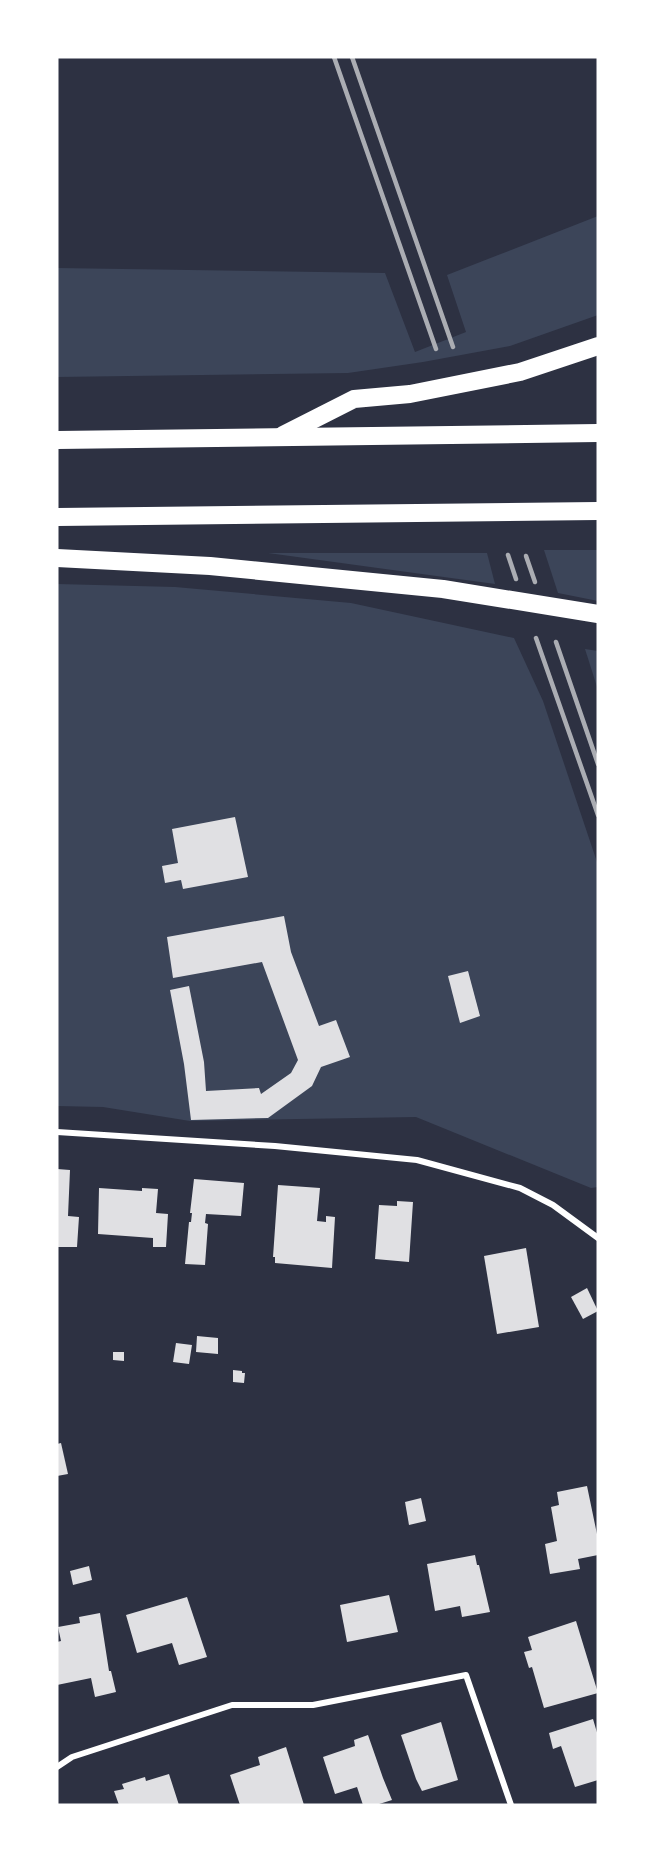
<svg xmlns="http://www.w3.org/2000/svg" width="655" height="1862" font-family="'Source Sans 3',sans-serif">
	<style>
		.green { fill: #3c4559 }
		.building { fill: #e0e0e3 }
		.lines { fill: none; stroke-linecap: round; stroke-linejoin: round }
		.minor { stroke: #fff; stroke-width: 6 }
		.motorway { stroke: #fff; stroke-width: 18 }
		.rail { stroke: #abadb3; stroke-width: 4.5 }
	</style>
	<rect width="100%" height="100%" fill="#2d3142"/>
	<g class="green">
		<path d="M 598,216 L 598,315 L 510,346 L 423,362 L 348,373 L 57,377 L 57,268 L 385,273 L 415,352 L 466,332 L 447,275 Z"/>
		<path d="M 544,550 L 598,550 L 598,601 L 558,593 Z"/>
		<path d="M 268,553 L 487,553 L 495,584 Z"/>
		<path d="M 57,584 L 175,587 L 351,603 L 514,638 L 543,701 L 598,865 L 598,1187 L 591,1188 L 416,1117 L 190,1121 L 103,1107 L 57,1106 Z"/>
		<path d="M 585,649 L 598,651 L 598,690 Z"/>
	</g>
	<g class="building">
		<path d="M 235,817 L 248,877 L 183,889 L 181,880 L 165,883 L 162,866 L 178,863 L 172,829 Z"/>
		<path d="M 284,916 L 291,952 L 319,1026 L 336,1020 L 350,1057 L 321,1067 L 312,1086 L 268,1118 L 191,1120 L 184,1064 L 170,990 L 189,986 L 204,1062 L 206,1091 L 259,1088 L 261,1094 L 291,1073 L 298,1060 L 262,962 L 173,978 L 167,937 Z"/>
		<path d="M 468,971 L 480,1016 L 460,1023 L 448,976 Z"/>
		<path d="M 57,1169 L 70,1170 L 68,1216 L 79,1217 L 77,1247 L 57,1247 Z"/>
		<path d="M 194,1179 L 244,1183 L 241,1216 L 206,1214 L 205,1223 L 208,1224 L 205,1265 L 185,1264 L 189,1222 L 191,1222 L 192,1213 L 190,1213 Z"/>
		<path d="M 278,1185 L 320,1188 L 317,1221 L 326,1222 L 326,1216 L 335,1217 L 332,1268 L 275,1263 L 275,1257 L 273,1257 Z"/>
		<path d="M 99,1188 L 142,1191 L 142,1188 L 158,1189 L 156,1213 L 168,1214 L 166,1247 L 153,1247 L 153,1238 L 98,1234 Z"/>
		<path d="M 397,1201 L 413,1202 L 409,1262 L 375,1259 L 379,1205 L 397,1206 Z"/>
		<path d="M 526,1248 L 539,1327 L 497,1334 L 484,1256 Z"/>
		<path d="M 587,1288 L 598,1311 L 583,1319 L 571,1297 Z"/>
		<path d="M 197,1336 L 218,1338 L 218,1354 L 196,1352 Z"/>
		<path d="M 176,1343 L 192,1345 L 189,1364 L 173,1362 Z"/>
		<path d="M 113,1352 L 124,1352 L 124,1361 L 113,1360 Z"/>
		<path d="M 233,1370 L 242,1371 L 242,1373 L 245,1373 L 244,1383 L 233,1382 Z"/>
		<path d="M 61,1443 L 68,1474 L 57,1476 L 57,1444 Z"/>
		<path d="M 587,1486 L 598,1539 L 598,1555 L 578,1559 L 580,1569 L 550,1574 L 545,1544 L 557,1541 L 551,1507 L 559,1505 L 557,1492 Z"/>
		<path d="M 421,1498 L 426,1521 L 409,1525 L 405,1502 Z"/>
		<path d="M 475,1555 L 477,1565 L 479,1565 L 490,1612 L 462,1617 L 460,1606 L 435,1611 L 427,1564 Z"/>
		<path d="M 89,1566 L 92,1580 L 73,1585 L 70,1571 Z"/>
		<path d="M 389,1595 L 398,1632 L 347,1642 L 340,1605 Z"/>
		<path d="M 187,1597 L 207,1657 L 179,1665 L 172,1643 L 137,1653 L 126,1615 Z"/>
		<path d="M 100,1613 L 109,1671 L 111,1671 L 116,1692 L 95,1697 L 91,1678 L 57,1685 L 57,1642 L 61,1641 L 58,1627 L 80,1623 L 79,1617 Z"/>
		<path d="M 576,1621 L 598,1693 L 544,1708 L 532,1667 L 529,1668 L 524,1652 L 532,1650 L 528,1637 Z"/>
		<path d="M 593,1719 L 598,1736 L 598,1780 L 575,1787 L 561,1746 L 553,1749 L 549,1733 Z"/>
		<path d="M 441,1722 L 458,1780 L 422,1791 L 416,1779 L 401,1735 Z"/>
		<path d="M 368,1735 L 383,1778 L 392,1800 L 376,1805 L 363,1805 L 357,1787 L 335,1794 L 323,1757 L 355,1746 L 354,1740 Z"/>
		<path d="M 286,1747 L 304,1805 L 240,1805 L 230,1775 L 260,1765 L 258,1757 Z"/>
		<path d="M 169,1774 L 179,1805 L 119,1805 L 114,1791 L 124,1789 L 122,1784 L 145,1777 L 146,1781 Z"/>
	</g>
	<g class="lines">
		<g class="minor">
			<path d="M 57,1132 L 275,1146 L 417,1160 L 520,1188 L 553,1205 L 598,1238"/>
			<path d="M 57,1767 L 72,1757 L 232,1705 L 313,1705 L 466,1675 L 511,1805"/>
		</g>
		<g class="motorway">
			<path d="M 283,435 L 354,399 L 410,394 L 520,372 L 598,346"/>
			<path d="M 57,440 L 598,433"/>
			<path d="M 57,517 L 598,511"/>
			<path d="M 57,558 L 210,566 L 443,589 L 598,614"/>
		</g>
		<g class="rail">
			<path d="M 334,57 L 436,349"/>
			<path d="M 352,57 L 453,347"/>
			<path d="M 508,555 L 516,579"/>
			<path d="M 526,556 L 535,582"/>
			<path d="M 536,638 L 598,815"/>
			<path d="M 556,642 L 598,764"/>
		</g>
	</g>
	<rect width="655" height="1862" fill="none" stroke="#ffffff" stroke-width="117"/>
</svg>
